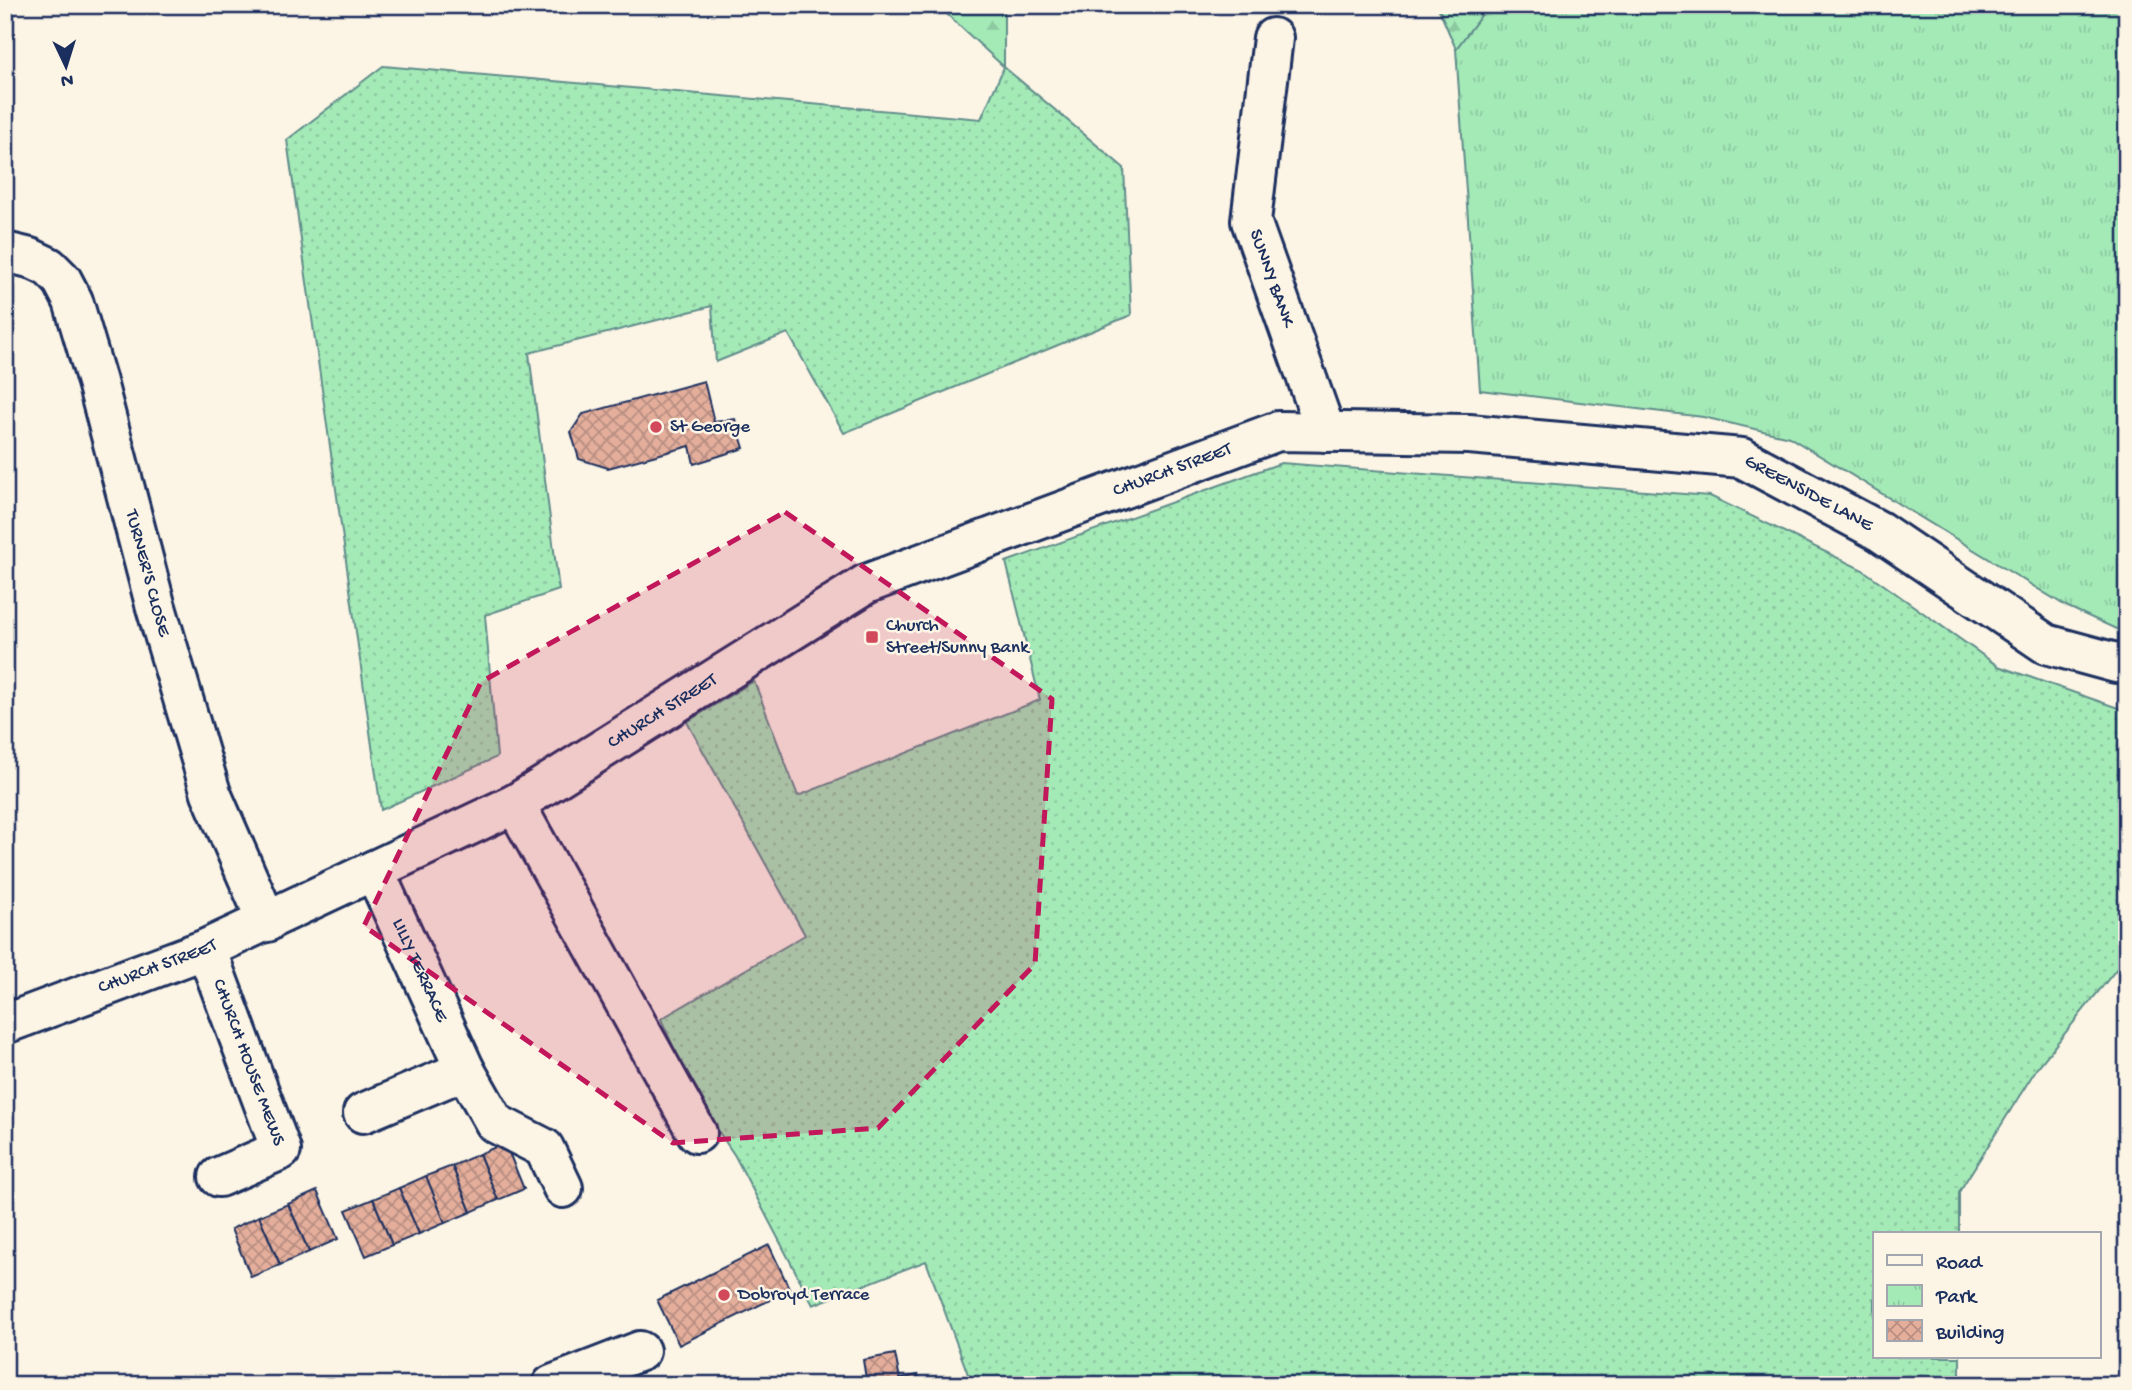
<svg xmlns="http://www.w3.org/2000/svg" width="2132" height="1390" font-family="'Gochi Hand',sans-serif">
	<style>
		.grass { fill: url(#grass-dots); stroke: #608c8a; stroke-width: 2 }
		.forest { fill: url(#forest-firs); stroke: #608c8a; stroke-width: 2 }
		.park { fill: url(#park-tufts); stroke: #608c8a; stroke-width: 2 }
		.building { fill: url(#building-cross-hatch); stroke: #1b2f5e; stroke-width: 2 }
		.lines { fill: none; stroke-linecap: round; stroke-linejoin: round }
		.minor-casing { stroke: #1b2f5e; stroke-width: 44 }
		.tertiary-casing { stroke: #1b2f5e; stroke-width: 44 }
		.minor { stroke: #fcf5e5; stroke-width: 38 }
		.tertiary { stroke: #fcf5e5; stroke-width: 38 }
		.marked { fill: #c2185b; fill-opacity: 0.2; stroke: #c2185b; stroke-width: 5; stroke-dasharray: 14 9; stroke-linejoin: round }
		.poi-dot { fill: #d1495b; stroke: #fcf5e5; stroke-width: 2.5 }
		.labels { text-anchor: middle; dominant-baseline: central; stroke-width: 5; stroke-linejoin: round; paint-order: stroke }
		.street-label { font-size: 19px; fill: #1b2f5e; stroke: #fcf5e5 }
		.poi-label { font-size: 19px; fill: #1b2f5e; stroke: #fcf5e5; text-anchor: start }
	</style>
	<defs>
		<pattern id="grass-dots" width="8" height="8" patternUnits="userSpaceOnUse" patternTransform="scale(1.75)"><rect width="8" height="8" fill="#a4eab7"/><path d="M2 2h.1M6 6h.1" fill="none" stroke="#8dc9a0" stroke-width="1.8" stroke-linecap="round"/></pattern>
		<pattern id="forest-firs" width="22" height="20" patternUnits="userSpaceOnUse" patternTransform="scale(1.75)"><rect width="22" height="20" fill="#a4eab7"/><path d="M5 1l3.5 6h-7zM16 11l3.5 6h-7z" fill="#8dc9a0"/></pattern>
		<pattern id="park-tufts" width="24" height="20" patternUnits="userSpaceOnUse" patternTransform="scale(1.75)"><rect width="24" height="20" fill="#a4eab7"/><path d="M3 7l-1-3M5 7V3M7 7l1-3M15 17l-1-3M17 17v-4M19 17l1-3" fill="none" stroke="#8dc9a0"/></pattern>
		<pattern id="building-cross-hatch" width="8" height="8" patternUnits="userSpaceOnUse" patternTransform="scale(1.75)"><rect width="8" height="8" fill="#e4ae9b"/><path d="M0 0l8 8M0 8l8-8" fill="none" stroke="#b88e82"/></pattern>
	</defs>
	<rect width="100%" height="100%" fill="#fcf5e5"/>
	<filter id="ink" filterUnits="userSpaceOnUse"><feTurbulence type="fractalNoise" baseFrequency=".0143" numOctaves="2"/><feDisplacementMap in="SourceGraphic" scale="14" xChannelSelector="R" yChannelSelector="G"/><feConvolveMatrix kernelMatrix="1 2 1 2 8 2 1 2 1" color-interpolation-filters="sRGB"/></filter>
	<g filter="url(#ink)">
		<g class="grass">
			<path d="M 383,66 L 981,119 L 1004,67 L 1124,168 L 1131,315 L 844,433 L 788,333 L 716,362 L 712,306 L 529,353 L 559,590 L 485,615 L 497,757 L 381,810 L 287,140 Z"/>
			<path d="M 1281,463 L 1710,496 L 1863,570 L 1998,666 L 2124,710 L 2127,721 L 2127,956 L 2037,1068 L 1959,1192 L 1959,1234 L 1875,1234 L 1875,1357 L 1960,1357 L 1960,1385 L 972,1385 L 926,1261 L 813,1305 L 735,1156 L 696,1098 L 661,1019 L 805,935 L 687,722 L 754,681 L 798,796 L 1040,700 L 1006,562 Z"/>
		</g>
		<g class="forest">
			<path d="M 937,5 L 1004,5 L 1004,67 Z"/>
			<path d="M 1437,5 L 1489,5 L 1456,49 Z"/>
		</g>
		<path class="park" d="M 1489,5 L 2127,5 L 2127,634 L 2066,606 L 1789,437 L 1703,417 L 1480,390 L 1456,49 Z"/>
		<g class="building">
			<path d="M 704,381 L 714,422 L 735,419 L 744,448 L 694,464 L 690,446 L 608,468 L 579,459 L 571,432 L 583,414 Z"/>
			<path d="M 505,1143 L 524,1189 L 498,1200 L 479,1154 Z"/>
			<path d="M 479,1154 L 498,1200 L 471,1212 L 452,1166 Z"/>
			<path d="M 452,1166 L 471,1212 L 445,1223 L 426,1176 Z"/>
			<path d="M 426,1176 L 445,1223 L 419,1234 L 399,1188 Z"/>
			<path d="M 399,1188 L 419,1234 L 392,1245 L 373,1199 Z"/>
			<path d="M 317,1191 L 338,1239 L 309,1252 L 288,1204 Z"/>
			<path d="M 373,1199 L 392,1245 L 366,1256 L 346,1210 Z"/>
			<path d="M 288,1204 L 309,1252 L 280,1265 L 259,1216 Z"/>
			<path d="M 259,1216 L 280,1265 L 251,1277 L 231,1229 Z"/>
			<path d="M 769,1245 L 790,1290 L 679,1345 L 657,1300 Z"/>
			<path d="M 895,1354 L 900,1379 L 918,1375 L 920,1385 L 867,1385 L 863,1360 Z"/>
		</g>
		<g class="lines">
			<g class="minor-casing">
				<g id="minor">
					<path id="s1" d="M 1273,38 L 1251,221 L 1326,432"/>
					<path id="s2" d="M 5,252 L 30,258 L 49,267 L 62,280 L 73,301 L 97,382 L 155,604 L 211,793 L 267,922"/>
					<path d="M 515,804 L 697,1133"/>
					<path id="s3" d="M 374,870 L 465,1070 L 495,1123 L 544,1148 L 563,1188"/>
					<path id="s4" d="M 206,949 L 281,1150 L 219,1177"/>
					<path d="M 363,1113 L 465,1070"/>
					<path d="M 552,1385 L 640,1351"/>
				</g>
			</g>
			<g class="tertiary-casing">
				<g id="tertiary">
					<path id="s5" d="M 5,1024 L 206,949 L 515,804 L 866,584 L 1278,431 L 1469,434 L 1742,458 L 1879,531 L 2046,644 L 2116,663 L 2127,661"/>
				</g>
			</g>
			<use href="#minor" class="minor"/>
			<use href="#tertiary" class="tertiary"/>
		</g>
	</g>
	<path class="marked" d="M 785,512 L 1052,699 L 1035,964 L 878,1128 L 673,1143 L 364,926 L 481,682 Z"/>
	<g class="poi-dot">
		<circle cx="656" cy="427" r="7"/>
		<rect x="865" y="630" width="14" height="14" rx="3.5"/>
		<circle cx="724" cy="1295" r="7"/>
	</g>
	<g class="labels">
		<g class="street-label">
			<text stroke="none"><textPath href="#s1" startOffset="245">SUNNY BANK</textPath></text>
			<text stroke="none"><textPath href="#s5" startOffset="1297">CHURCH STREET</textPath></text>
			<text stroke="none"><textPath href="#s5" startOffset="1950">GREENSIDE LANE</textPath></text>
			<text stroke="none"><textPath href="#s2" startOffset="371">TURNER'S CLOSE</textPath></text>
			<text stroke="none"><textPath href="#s5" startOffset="730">CHURCH STREET</textPath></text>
			<text stroke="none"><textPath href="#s5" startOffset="163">CHURCH STREET</textPath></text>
			<text stroke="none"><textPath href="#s3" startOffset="110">LILLY TERRACE</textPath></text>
			<text stroke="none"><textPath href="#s4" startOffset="121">CHURCH HOUSE MEWS</textPath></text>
		</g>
		<g class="poi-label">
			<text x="670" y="427">St George</text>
			<text x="886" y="626">Church<tspan x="886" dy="22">Street/Sunny Bank</tspan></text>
			<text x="738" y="1295">Dobroyd Terrace</text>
		</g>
	</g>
	<rect width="2132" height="1390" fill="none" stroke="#fcf5e5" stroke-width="28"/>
	<rect x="14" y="14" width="2104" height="1362" fill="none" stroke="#1b2f5e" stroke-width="2.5" filter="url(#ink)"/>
	<rect x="1873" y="1232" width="228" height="126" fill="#fcf5e5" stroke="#a2a6af" stroke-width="2"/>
	<rect x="1887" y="1255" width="35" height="10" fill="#fcf5e5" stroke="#a2a6af" stroke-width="2"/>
	<text x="1936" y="1268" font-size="21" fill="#1b2f5e">Road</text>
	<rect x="1887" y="1285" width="35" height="21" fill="url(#park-tufts)" stroke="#a2a6af" stroke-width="2"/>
	<text x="1936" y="1302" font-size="21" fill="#1b2f5e">Park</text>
	<rect x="1887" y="1320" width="35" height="21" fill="url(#building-cross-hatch)" stroke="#a2a6af" stroke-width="2"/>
	<text x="1936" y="1338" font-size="21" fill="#1b2f5e">Building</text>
	<g transform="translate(66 66) rotate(176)" stroke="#fcf5e5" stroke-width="5" paint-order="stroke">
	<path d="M0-5L12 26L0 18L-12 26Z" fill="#1b2f5e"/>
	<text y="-10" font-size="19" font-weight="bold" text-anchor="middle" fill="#1b2f5e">N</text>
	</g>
</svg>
